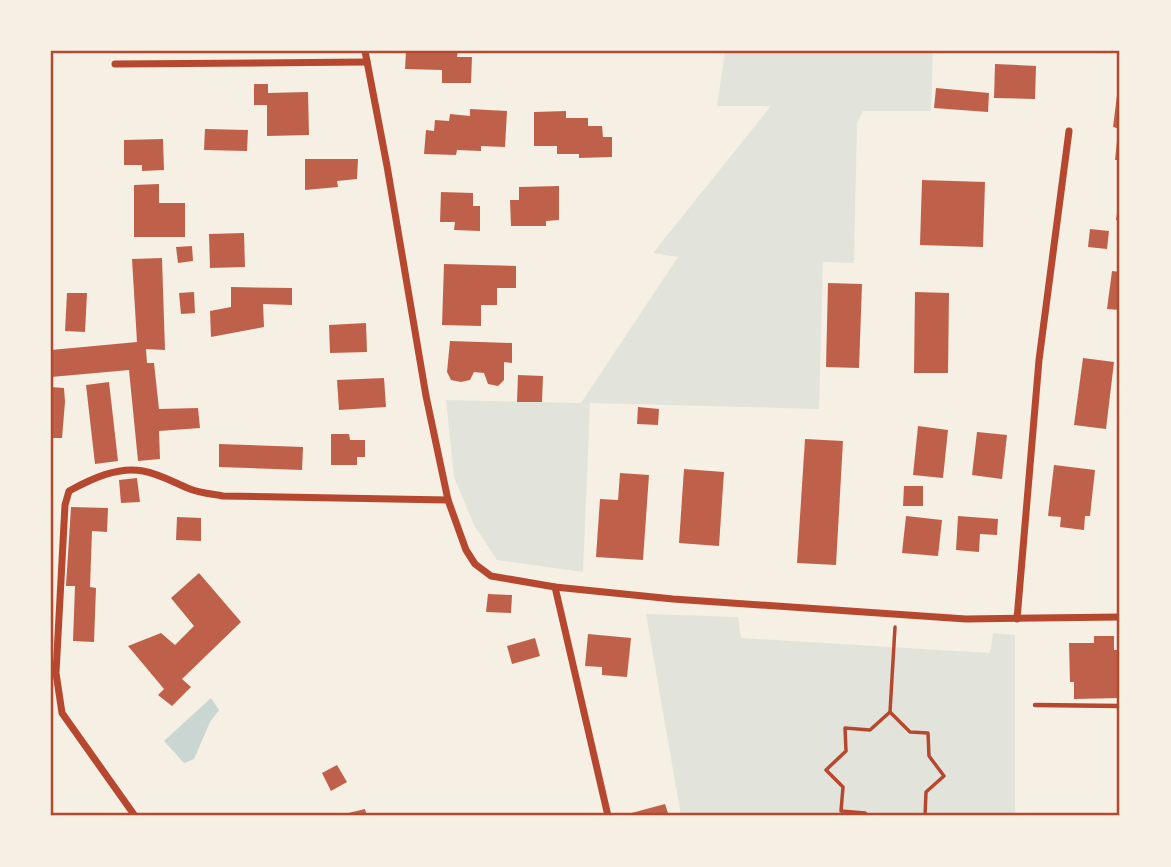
<svg xmlns="http://www.w3.org/2000/svg" width="1171" height="867" font-family="'IBM Plex Sans',sans-serif">
	<style>
		.green { fill: #e2e4dc }
		.water { fill: #c9d6d2 }
		.building { fill: #bf614a }
		.lines { fill: none; stroke-linecap: round; stroke-linejoin: round }
		.path { stroke: #b5482f; stroke-width: 3.5 }
		.service { stroke: #b5482f; stroke-width: 4.5 }
		.minor { stroke: #b5482f; stroke-width: 7 }
		.neatline { fill: none; stroke: #b5482f; stroke-width: 2.5 }
	</style>
	<rect width="100%" height="100%" fill="#f6efe4"/>
	<g class="green">
		<path d="M 725,51 L 933,51 L 931,111 L 863,111 L 857,123 L 854,263 L 823,262 L 819,409 L 590,403 L 583,572 L 497,560 L 474,525 L 454,477 L 446,400 L 581,403 L 678,257 L 653,253 L 771,106 L 717,106 Z"/>
		<path d="M 646,614 L 738,617 L 741,638 L 990,653 L 993,633 L 1015,635 L 1015,816 L 681,816 Z"/>
	</g>
	<path class="water" d="M 211,698 L 219,710 L 210,722 L 194,759 L 184,763 L 164,741 Z"/>
	<g class="building">
		<path d="M 406,51 L 458,51 L 457,57 L 472,57 L 471,83 L 442,83 L 442,70 L 405,69 Z"/>
		<path d="M 995,64 L 1036,66 L 1035,99 L 994,98 Z"/>
		<path d="M 254,84 L 268,84 L 268,93 L 308,92 L 309,135 L 267,136 L 267,105 L 254,105 Z"/>
		<path d="M 1118,87 L 1120,87 L 1120,129 L 1113,127 Z"/>
		<path d="M 936,88 L 989,93 L 988,112 L 934,108 Z"/>
		<path d="M 470,109 L 507,111 L 505,147 L 481,146 L 481,151 L 457,150 L 456,155 L 424,154 L 426,130 L 434,131 L 435,120 L 449,121 L 450,114 L 470,116 Z"/>
		<path d="M 566,111 L 566,118 L 588,118 L 588,126 L 602,126 L 603,137 L 612,137 L 612,157 L 579,158 L 579,154 L 557,154 L 557,146 L 534,146 L 534,112 Z"/>
		<path d="M 205,129 L 248,130 L 247,151 L 204,150 Z"/>
		<path d="M 1118,131 L 1120,131 L 1120,160 L 1115,160 Z"/>
		<path d="M 163,139 L 164,170 L 142,171 L 142,165 L 124,165 L 124,140 Z"/>
		<path d="M 305,159 L 358,159 L 357,179 L 337,181 L 338,187 L 305,190 Z"/>
		<path d="M 922,180 L 985,182 L 983,247 L 920,245 Z"/>
		<path d="M 159,184 L 159,203 L 185,203 L 185,237 L 134,237 L 134,185 Z"/>
		<path d="M 559,186 L 559,220 L 546,221 L 546,226 L 511,226 L 510,200 L 519,200 L 519,187 Z"/>
		<path d="M 441,192 L 473,193 L 473,206 L 480,206 L 480,231 L 454,230 L 455,222 L 440,222 Z"/>
		<path d="M 1119,200 L 1120,200 L 1120,221 L 1116,220 Z"/>
		<path d="M 1090,229 L 1109,231 L 1107,249 L 1088,247 Z"/>
		<path d="M 244,233 L 245,267 L 210,268 L 209,234 Z"/>
		<path d="M 192,246 L 193,261 L 178,263 L 176,247 Z"/>
		<path d="M 162,258 L 165,350 L 146,349 L 147,363 L 154,363 L 159,409 L 198,408 L 200,428 L 159,431 L 160,459 L 138,461 L 129,370 L 51,377 L 51,350 L 137,342 L 132,259 Z"/>
		<path d="M 444,264 L 516,266 L 516,288 L 497,288 L 497,305 L 481,305 L 481,326 L 442,325 Z"/>
		<path d="M 1112,271 L 1120,272 L 1120,310 L 1107,309 Z"/>
		<path d="M 828,283 L 862,284 L 859,368 L 826,367 Z"/>
		<path d="M 231,287 L 292,288 L 292,305 L 263,304 L 264,327 L 211,337 L 210,311 L 231,307 Z"/>
		<path d="M 194,292 L 195,313 L 181,314 L 179,293 Z"/>
		<path d="M 915,292 L 949,293 L 948,373 L 914,373 Z"/>
		<path d="M 67,293 L 87,293 L 85,332 L 65,331 Z"/>
		<path d="M 366,323 L 367,352 L 330,353 L 329,325 Z"/>
		<path d="M 450,341 L 512,343 L 512,363 L 504,362 L 504,380 L 498,386 L 488,384 L 484,373 L 474,372 L 470,380 L 461,382 L 451,380 L 447,372 Z"/>
		<path d="M 1083,358 L 1114,362 L 1106,429 L 1074,425 Z"/>
		<path d="M 518,375 L 543,376 L 542,402 L 517,402 Z"/>
		<path d="M 384,378 L 386,407 L 339,410 L 337,380 Z"/>
		<path d="M 109,382 L 118,461 L 95,464 L 86,385 Z"/>
		<path d="M 51,387 L 64,388 L 65,402 L 62,438 L 51,438 Z"/>
		<path d="M 638,407 L 659,409 L 658,425 L 637,424 Z"/>
		<path d="M 918,426 L 948,430 L 943,478 L 913,475 Z"/>
		<path d="M 977,432 L 1007,435 L 1002,479 L 972,475 Z"/>
		<path d="M 331,434 L 349,434 L 350,440 L 365,440 L 365,457 L 357,457 L 357,465 L 331,465 Z"/>
		<path d="M 805,439 L 843,441 L 836,565 L 797,563 Z"/>
		<path d="M 219,444 L 303,447 L 302,470 L 219,467 Z"/>
		<path d="M 1054,465 L 1095,470 L 1090,516 L 1085,516 L 1084,530 L 1060,527 L 1061,517 L 1048,516 Z"/>
		<path d="M 684,469 L 724,472 L 719,546 L 679,543 Z"/>
		<path d="M 620,473 L 649,475 L 643,560 L 596,557 L 600,499 L 618,500 Z"/>
		<path d="M 137,478 L 140,502 L 121,503 L 119,480 Z"/>
		<path d="M 904,486 L 923,486 L 923,506 L 903,506 Z"/>
		<path d="M 71,507 L 108,508 L 107,532 L 92,531 L 90,587 L 96,588 L 94,642 L 73,641 L 75,586 L 66,586 Z"/>
		<path d="M 906,516 L 942,520 L 938,556 L 902,553 Z"/>
		<path d="M 958,516 L 998,519 L 997,535 L 980,534 L 979,552 L 956,550 Z"/>
		<path d="M 177,517 L 201,518 L 201,541 L 176,540 Z"/>
		<path d="M 199,573 L 241,622 L 182,679 L 191,687 L 172,706 L 158,695 L 164,689 L 128,646 L 161,633 L 175,645 L 194,626 L 171,598 Z"/>
		<path d="M 488,594 L 512,595 L 511,613 L 486,612 Z"/>
		<path d="M 588,634 L 631,638 L 627,677 L 602,675 L 602,667 L 585,666 Z"/>
		<path d="M 1094,636 L 1114,636 L 1114,650 L 1120,650 L 1120,698 L 1074,699 L 1074,682 L 1070,682 L 1069,643 L 1094,643 Z"/>
		<path d="M 535,638 L 540,656 L 512,664 L 507,646 Z"/>
		<path d="M 337,765 L 347,782 L 331,791 L 322,773 Z"/>
		<path d="M 665,804 L 669,816 L 625,816 L 624,815 Z"/>
		<path d="M 365,809 L 367,816 L 341,816 L 340,815 Z"/>
	</g>
	<g class="lines">
		<g class="path">
			<path d="M 890,712 L 895,627"/>
			<path d="M 868,816 L 865,813 L 841,811 L 843,787 L 826,770 L 846,751 L 845,728 L 870,730 L 890,712 L 910,732 L 928,733 L 929,756 L 944,776 L 926,792 L 925,816"/>
			<path d="M 899,816 L 913,816"/>
		</g>
		<path class="service" d="M 1035,705 L 1120,706"/>
		<g class="minor">
			<path d="M 365,51 L 387,166 L 426,396 L 448,500 L 466,550 L 475,564 L 491,576 L 555,587 L 673,599 L 966,619 L 1120,617"/>
			<path d="M 115,64 L 367,62"/>
			<path d="M 555,587 L 608,816"/>
			<path d="M 1017,619 L 1039,360 L 1069,131"/>
			<path d="M 135,816 L 62,713 L 56,673 L 65,505 L 69,491 C 91,479 118,466 143,471 C 160,474 175,483 190,489 C 200,493 212,494 223,496 L 448,500"/>
		</g>
	</g>
	<rect width="1171" height="867" fill="none" stroke="#f6efe4" stroke-width="105"/>
	<rect x="52" y="52" width="1066" height="762" class="neatline"/>
</svg>
